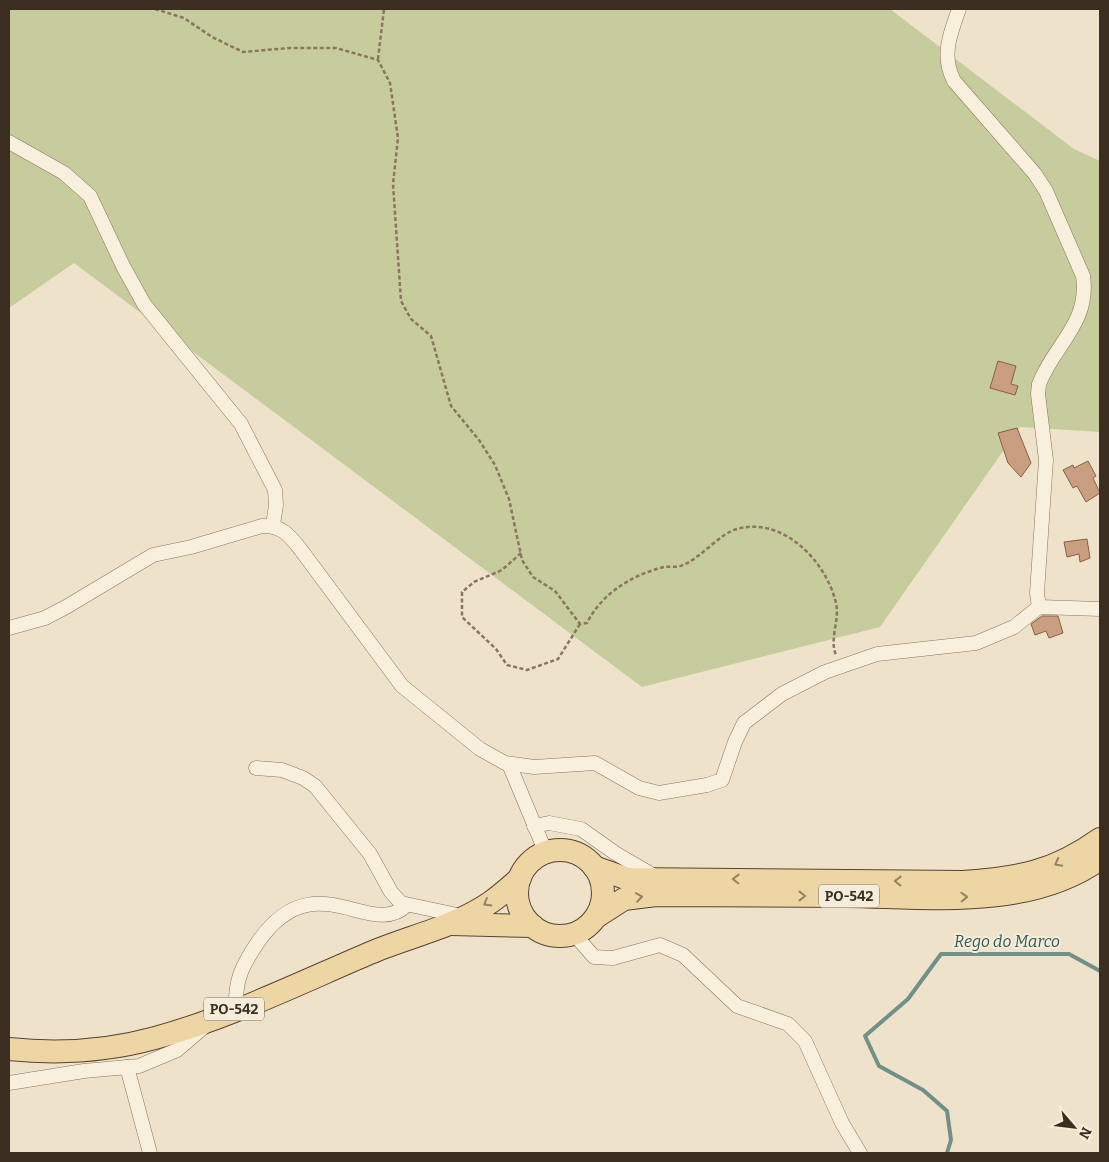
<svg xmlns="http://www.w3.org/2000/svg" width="1109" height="1162" font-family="Bitter,serif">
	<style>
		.green { fill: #c7cc9d }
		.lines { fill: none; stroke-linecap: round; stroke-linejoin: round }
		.stream { stroke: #719188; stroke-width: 4 }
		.building { fill: #ca9f81; stroke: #895f45 }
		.minor-casing { stroke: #8a755e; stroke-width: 15 }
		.primary-casing { stroke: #584332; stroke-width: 24 }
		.path { stroke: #8a755e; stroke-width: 2.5; stroke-dasharray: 4 2.5; stroke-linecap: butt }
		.minor { stroke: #f8f0dd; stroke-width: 14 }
		.primary { stroke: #eed6a4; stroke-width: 22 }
		.oneway { stroke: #948262 }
		.labels { text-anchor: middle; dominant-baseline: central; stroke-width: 4; stroke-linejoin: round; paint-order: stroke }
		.shield { fill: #f5edd9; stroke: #736758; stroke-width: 1 }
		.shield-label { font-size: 14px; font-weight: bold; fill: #3b2e21 }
		.water-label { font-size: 16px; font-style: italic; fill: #315a57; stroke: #f5edd9 }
	</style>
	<rect width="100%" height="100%" fill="#eee3ca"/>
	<path class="green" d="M 9,9 L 890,9 L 1074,149 L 1100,161 L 1100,432 L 1020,427 L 880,627 L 642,687 L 74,263 L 9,308 Z"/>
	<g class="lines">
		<path class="stream" d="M 947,1153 L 951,1140 L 947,1111 L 923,1090 L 879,1066 L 865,1036 L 908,999 L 941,954 L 1069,954 L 1100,971"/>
	</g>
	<g class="building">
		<path d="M 998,361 L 1016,366 L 1011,384 L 1018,386 L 1015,395 L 990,388 Z"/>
		<path d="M 1017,428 L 1031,463 L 1021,477 L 1008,463 L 998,433 Z"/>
		<path d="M 1088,461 L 1096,476 L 1093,478 L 1100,493 L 1086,502 L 1077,486 L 1073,488 L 1063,470 L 1073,465 L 1074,468 Z"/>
		<path d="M 1087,539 L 1090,558 L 1080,562 L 1079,554 L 1067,557 L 1064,542 Z"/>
		<path d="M 1042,616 L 1058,616 L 1063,633 L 1049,638 L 1046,631 L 1035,635 L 1031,624 Z"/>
	</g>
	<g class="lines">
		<g class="minor-casing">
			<g id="minor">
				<path d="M 959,9 C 950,34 941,56 954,81 L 1035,174 L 1046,191 L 1083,276 C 1090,323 1054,345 1039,384 L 1038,394 L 1046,460 L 1037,593 L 1039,607"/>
				<path d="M 9,142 L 64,173 L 90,196 L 124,268 L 144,304 L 241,424 L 275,490 L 276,505 L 273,525"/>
				<path d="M 9,628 L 45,618 L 66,607 L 153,555 L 191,547 L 262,526 C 282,525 290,536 301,550 L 402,686 L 480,749 L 505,763 L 534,767 L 595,763 L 639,788 L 659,793 L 707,785 L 722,780 L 735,742 L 744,723 L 782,694 L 825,672 L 877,654 L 976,643 L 1014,627 L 1039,607 L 1100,609"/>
				<path d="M 509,764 L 546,853"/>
				<path d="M 256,768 L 282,770 L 303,778 L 315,786 L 370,854 L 391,892 L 401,903 L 462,916"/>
				<path d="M 534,826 L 549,823 L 581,829 L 615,853 L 656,877"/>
				<path d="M 574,934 L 594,957 L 613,958 L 660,945 L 683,955 L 737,1006 L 788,1024 L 805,1041 L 842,1123 L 860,1153"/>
				<path d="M 236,1008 C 235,979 242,966 258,942 C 315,860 370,941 407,905"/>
				<path d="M 127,1067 L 150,1153"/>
				<path d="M 9,1083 L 84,1071 L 139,1066 L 177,1050 L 205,1026"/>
			</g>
		</g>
		<g class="primary-casing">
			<g id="primary">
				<circle cx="560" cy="893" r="43"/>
				<path d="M 594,867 L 628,879 L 963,882 C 1019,878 1054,872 1100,839"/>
				<path d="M 596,917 L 624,899 L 656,895 C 720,895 783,896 846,896 C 929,897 1029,910 1100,859"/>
				<path d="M 451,924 L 533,926"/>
				<path d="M 9,1049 C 57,1054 108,1051 155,1038 C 226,1019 302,982 370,953 C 410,936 455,927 491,902 C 501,895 511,886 520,878"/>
			</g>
		</g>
		<g class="path">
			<path d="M 155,9 L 184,18 L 212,37 L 243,52 L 289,48 L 336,48 L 378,60 L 390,83 L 398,138 L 393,184 L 401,301 L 411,319 L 431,336 L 451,406 L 479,440 L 495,465 L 509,499 L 522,560 L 533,577 L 555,591 L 580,624 L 587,623 C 602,593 632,575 664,567 C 670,566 678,568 683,565 C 701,558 719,534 737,529 C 783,516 826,561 836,603 C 840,619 829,640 836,655"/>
			<path d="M 378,59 L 384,9"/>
			<path d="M 521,553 L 502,570 L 474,582 L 462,592 L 462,617 L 496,649 L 507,665 L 527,670 L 558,659 L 580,624"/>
		</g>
		<use href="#minor" class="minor"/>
		<use href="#primary" class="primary"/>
	</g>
	<defs><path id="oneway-chevron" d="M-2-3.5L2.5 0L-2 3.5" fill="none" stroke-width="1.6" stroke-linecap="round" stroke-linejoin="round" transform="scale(1.25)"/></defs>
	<g class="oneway">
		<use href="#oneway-chevron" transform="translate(1058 863) rotate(153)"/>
		<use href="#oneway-chevron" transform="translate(736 879) rotate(-179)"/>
		<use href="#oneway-chevron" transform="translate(898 881) rotate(-179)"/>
		<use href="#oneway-chevron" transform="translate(802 896)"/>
		<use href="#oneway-chevron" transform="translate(639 897) rotate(-8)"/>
		<use href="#oneway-chevron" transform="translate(964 897) rotate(-2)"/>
		<use href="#oneway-chevron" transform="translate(487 903) rotate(149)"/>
	</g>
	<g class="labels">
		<g class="shield">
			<rect x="819" y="884.5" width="60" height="23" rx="4"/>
			<rect x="204" y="997.5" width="60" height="23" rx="4"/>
		</g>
		<g class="shield-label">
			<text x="849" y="896">PO-542</text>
			<text x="234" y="1009">PO-542</text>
		</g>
		<g class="water-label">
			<text x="1007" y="941">Rego do Marco</text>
		</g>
	</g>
	<rect width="1109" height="1162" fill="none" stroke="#3b2e21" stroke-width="20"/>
	<g transform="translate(1074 1127) rotate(118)" stroke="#f5edd9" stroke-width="4" paint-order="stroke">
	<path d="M0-4L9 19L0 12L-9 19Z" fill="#3b2e21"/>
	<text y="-8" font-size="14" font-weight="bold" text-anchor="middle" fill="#3b2e21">N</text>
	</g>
</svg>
